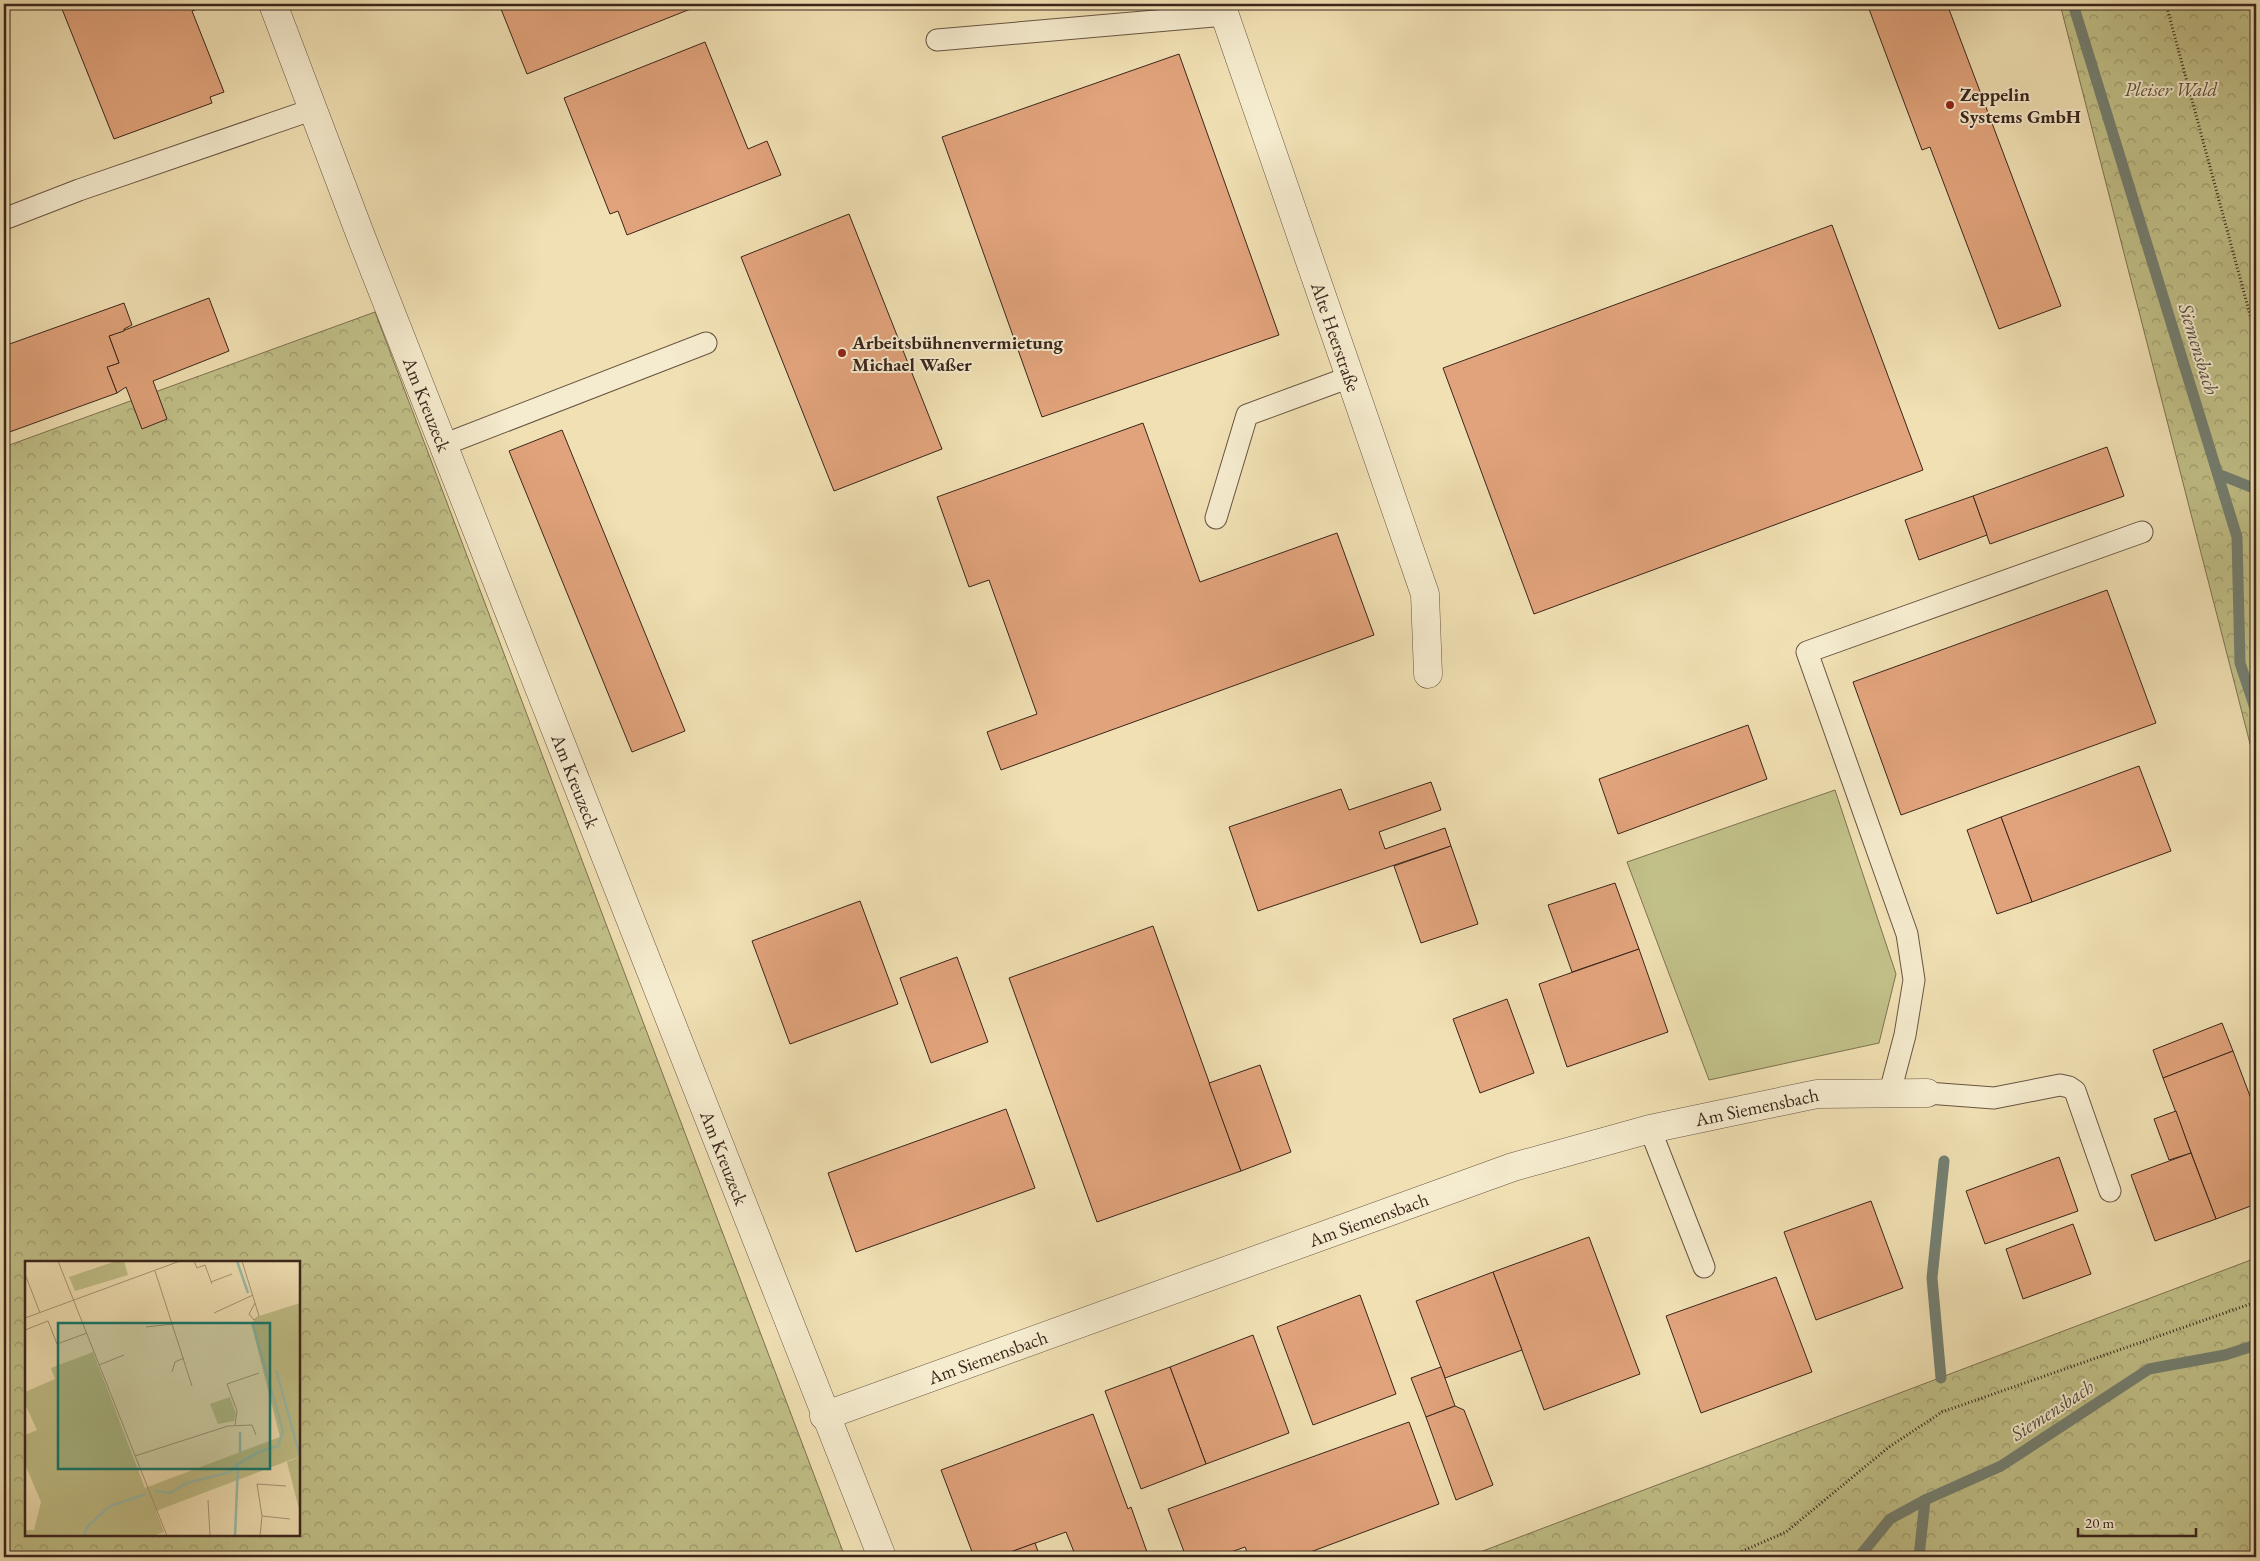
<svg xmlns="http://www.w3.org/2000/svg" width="2260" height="1561" font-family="'EB Garamond',serif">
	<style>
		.grass { fill: #c1c088; stroke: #7e7252 }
		.forest { fill: url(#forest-crowns); stroke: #7e7252; fill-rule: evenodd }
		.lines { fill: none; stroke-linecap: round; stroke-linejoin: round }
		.stream { stroke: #748072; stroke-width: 11 }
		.building { fill: #e1a37b; stroke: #3b251c }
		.lane-casing { stroke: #685442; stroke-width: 23 }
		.street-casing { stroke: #685442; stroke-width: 29 }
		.path { stroke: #3b251c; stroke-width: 3; stroke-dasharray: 1 2.5; stroke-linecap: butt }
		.lane { stroke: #f5ebce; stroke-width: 21 }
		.street { stroke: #f5ebce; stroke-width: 28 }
		.poi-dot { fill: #8f2418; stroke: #f5ebce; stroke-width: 2 }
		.labels { text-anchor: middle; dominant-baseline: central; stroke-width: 4; stroke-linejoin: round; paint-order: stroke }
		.park-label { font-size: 19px; font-style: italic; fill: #5c4c37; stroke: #f5ebce }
		.poi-label { font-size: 19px; font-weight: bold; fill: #3b251c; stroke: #f5ebce; text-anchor: start }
		.street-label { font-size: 19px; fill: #3b251c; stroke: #f5ebce }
		.water-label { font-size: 20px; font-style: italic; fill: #534b40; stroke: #f5ebce }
		.inset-river { fill: none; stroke: #9abdac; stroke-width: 2.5 }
		.inset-road { fill: none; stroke: #a89577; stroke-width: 1 }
		.view { fill: #0f766e; fill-opacity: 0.15; stroke: #0f766e; stroke-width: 2.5 }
		.inset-edge { fill: none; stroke: #3b251c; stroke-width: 2.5 }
	</style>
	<defs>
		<pattern id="forest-crowns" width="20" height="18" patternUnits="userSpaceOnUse" patternTransform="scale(1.25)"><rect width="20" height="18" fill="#c1c088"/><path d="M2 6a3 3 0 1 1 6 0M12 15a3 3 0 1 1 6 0" fill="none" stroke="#9e9c6e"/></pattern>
	</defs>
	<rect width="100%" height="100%" fill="#f0e0b3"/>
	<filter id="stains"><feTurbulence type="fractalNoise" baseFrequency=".004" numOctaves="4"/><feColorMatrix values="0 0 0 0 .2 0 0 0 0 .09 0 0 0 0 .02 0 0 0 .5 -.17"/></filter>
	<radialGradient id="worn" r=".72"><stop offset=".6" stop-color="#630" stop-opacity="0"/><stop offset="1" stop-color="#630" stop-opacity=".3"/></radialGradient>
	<path class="grass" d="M 1835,790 L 1896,974 L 1879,1043 L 1709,1080 L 1627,862 Z"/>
	<g class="forest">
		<path d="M 2060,4 L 2256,4 L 2256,767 Z"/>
		<path d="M 375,312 L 845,1557 L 4,1557 L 4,447 ZM 26,1262 L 299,1262 L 299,1535 L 26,1535 Z"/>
		<path d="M 2256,1258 L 2256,1550 L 2238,1557 L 1467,1557 Z"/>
	</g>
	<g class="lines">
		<g class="stream">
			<path d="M 2073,4 L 2237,537 L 2240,663 L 2256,711"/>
			<path d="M 2218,474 L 2256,489"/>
			<path d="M 1941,1378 L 1932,1278 L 1944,1161"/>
			<path d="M 1859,1557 L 1890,1519 L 1925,1500"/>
			<path d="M 1919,1557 L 1925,1500 L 2001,1466 L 2149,1369 L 2225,1355 L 2256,1345"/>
		</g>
	</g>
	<g class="building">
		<path d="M 60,4 L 210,4 L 192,11 L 224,92 L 210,97 L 212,103 L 114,139 Z"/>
		<path d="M 499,4 L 703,4 L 527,74 Z"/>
		<path d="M 1882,4 L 1947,4 L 2061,306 L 1999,329 L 1930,147 L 1922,150 L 1869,9 Z"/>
		<path d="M 705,42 L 748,149 L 767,141 L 781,175 L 627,235 L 618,211 L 610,214 L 564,98 Z"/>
		<path d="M 1179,54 L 1279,335 L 1042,417 L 942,137 Z"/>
		<path d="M 849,214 L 942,449 L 834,491 L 741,257 Z"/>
		<path d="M 1832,225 L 1923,470 L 1534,614 L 1443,368 Z"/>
		<path d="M 209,298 L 229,351 L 153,381 L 167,419 L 142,429 L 126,387 L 117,393 L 107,367 L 119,363 L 109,336 Z"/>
		<path d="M 124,303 L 132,325 L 124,329 L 124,331 L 109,336 L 119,363 L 107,367 L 117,393 L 4,434 L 4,346 Z"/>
		<path d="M 1143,423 L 1200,582 L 1337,533 L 1374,635 L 1001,770 L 987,732 L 1037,714 L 989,580 L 969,587 L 937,497 Z"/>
		<path d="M 562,430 L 685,731 L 632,752 L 509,451 Z"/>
		<path d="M 2107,447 L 2124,496 L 1990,544 L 1973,496 Z"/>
		<path d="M 1973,496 L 1987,535 L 1919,560 L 1905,520 Z"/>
		<path d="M 2107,590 L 2156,723 L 1901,815 L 1853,682 Z"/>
		<path d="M 1748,725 L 1767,779 L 1618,834 L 1599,779 Z"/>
		<path d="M 2139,766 L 2171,851 L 2032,902 L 2001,817 Z"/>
		<path d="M 1431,782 L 1441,810 L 1379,832 L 1385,849 L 1445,828 L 1451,846 L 1258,911 L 1229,827 L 1341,789 L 1349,810 Z"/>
		<path d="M 2001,817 L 2032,902 L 1997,914 L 1967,830 Z"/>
		<path d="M 1451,846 L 1478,924 L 1421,943 L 1394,866 Z"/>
		<path d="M 1615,883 L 1639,949 L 1572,972 L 1548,905 Z"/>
		<path d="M 860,901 L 898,1004 L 790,1044 L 752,941 Z"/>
		<path d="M 1153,926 L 1241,1171 L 1097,1222 L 1009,978 Z"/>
		<path d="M 1639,949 L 1668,1032 L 1567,1067 L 1539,984 Z"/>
		<path d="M 957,957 L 988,1042 L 931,1063 L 900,978 Z"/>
		<path d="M 1507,999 L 1534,1073 L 1480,1093 L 1453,1019 Z"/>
		<path d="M 2222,1023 L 2233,1051 L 2163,1078 L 2153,1050 Z"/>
		<path d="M 2233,1051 L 2256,1112 L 2256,1204 L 2216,1219 L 2163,1078 Z"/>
		<path d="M 1260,1065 L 1291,1152 L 1241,1171 L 1209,1083 Z"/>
		<path d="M 1006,1109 L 1035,1188 L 856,1252 L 828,1173 Z"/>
		<path d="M 2176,1111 L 2191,1153 L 2169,1160 L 2154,1119 Z"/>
		<path d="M 2191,1153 L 2216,1219 L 2155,1241 L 2131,1175 Z"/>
		<path d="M 2059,1157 L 2078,1211 L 1985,1244 L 1966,1191 Z"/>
		<path d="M 1871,1201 L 1903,1288 L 1816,1320 L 1784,1232 Z"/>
		<path d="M 2073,1224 L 2091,1274 L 2023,1299 L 2006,1249 Z"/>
		<path d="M 1589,1237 L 1640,1374 L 1544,1410 L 1493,1272 Z"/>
		<path d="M 1493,1272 L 1522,1350 L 1445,1378 L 1416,1301 Z"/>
		<path d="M 1776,1277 L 1812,1372 L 1701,1413 L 1666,1316 Z"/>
		<path d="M 1360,1295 L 1396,1394 L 1313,1425 L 1277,1327 Z"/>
		<path d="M 1253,1335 L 1289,1433 L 1206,1464 L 1170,1367 Z"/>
		<path d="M 1170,1367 L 1206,1464 L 1141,1489 L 1105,1391 Z"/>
		<path d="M 1441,1367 L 1455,1406 L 1426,1417 L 1411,1378 Z"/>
		<path d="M 1455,1406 L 1464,1410 L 1493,1485 L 1456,1500 L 1426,1417 Z"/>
		<path d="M 1093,1414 L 1128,1509 L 1131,1507 L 1147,1552 L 1134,1557 L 1076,1557 L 1066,1532 L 997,1557 L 974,1557 L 941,1470 Z"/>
		<path d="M 1409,1422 L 1439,1504 L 1297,1557 L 1249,1557 L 1245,1547 L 1217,1557 L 1186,1557 L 1168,1509 Z"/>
		<path d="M 1035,1543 L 1040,1557 L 997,1557 Z"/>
	</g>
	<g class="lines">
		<g class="lane-casing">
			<g id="lane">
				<path d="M 937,40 L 1225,15"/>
				<path d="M 4,219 L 79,190 L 314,109"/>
				<path d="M 443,445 L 706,343"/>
				<path d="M 1216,518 L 1247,415 L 1350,377"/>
				<path d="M 1890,1092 L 1905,1035 L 1914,980 L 1907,934 L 1807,652 L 2142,532"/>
				<path d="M 1927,1093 L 1994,1098 L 2060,1085 L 2069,1087 L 2075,1091 L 2110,1191"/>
				<path d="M 1650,1129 L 1704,1267"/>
			</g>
		</g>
		<g class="street-casing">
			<g id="street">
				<path id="s1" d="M 273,4 L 362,239 L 882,1557"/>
				<path id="s2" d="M 1221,4 L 1425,594 L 1428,674"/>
				<path id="s3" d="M 824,1416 L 1513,1167 L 1650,1129 L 1817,1094 L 1927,1093"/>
			</g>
		</g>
		<g class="path">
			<path d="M 2166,4 L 2256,337"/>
			<path d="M 1729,1557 L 1786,1532 L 1889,1447 L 1942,1412 L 2256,1302"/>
		</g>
		<use href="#lane" class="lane"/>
		<use href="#street" class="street"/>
	</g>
	<g class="poi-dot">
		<circle cx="1950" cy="105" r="5"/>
		<circle cx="842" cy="353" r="5"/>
	</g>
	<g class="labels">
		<g class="park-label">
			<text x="2171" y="89">Pleiser Wald</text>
		</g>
		<g class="poi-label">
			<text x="1960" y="94">Zeppelin<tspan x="1960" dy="22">Systems GmbH</tspan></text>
			<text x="852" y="342">Arbeitsbühnenvermietung<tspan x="852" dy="22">Michael Waßer</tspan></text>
		</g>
		<g class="street-label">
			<text stroke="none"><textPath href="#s2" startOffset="352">Alte Heerstraße</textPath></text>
			<text stroke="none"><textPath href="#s1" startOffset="429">Am Kreuzeck</textPath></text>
			<text stroke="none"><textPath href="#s1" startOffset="834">Am Kreuzeck</textPath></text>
			<text stroke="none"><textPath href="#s3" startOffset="984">Am Siemensbach</textPath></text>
			<text stroke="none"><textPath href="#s1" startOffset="1239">Am Kreuzeck</textPath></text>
			<text stroke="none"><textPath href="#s3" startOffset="579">Am Siemensbach</textPath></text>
			<text stroke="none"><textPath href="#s3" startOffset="174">Am Siemensbach</textPath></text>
		</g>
		<g class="water-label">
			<text transform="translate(2199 349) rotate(73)">Siemensbach</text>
			<text transform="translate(2052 1410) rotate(-33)">Siemensbach</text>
		</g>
	</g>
	<g transform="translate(25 1261)">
		<rect width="275" height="275" fill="#f0e0b3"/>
		<path d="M 205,136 L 211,153 L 209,160 L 193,163 L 185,143 ZM 274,196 L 275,201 L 275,252 L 262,201 Z" fill="#c1c088"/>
		<path d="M 91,0 L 99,0 L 103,14 L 50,30 L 44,16 ZM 275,42 L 275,201 L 273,196 L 131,250 L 139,271 L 128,275 L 0,275 L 0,269 L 9,269 L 16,241 L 0,203 L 0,174 L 12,169 L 0,143 L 0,131 L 30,118 L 26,107 L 68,91 L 120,227 L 255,176 L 226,62 L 234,55 ZM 273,198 L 275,205 L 275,225 L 269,225 L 264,202 Z" fill="#c1c088"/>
		<path class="inset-river" d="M 212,0 L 223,32M 251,109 L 275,195M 215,191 L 215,171M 130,230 L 145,232 L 162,222 L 205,211 L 213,203M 59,275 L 63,265 L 85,245 L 121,233M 210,275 L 213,203 L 234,191 L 253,185 L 258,170 L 227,61"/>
		<path class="inset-road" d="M 33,0 L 142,275M 169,0 L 172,7 L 180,4 L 187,23M 217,0 L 230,42 L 234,55 L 229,59 L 224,53 L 230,42M 130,10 L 167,125M 0,13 L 15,52M 186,21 L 207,13M 189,52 L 228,34M 0,57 L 155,0M 121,66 L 148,63M 0,69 L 23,60 L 32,83 L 62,72M 74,104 L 99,94M 147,111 L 150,101 L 159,97M 210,164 L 212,150 L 202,123 L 234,112M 110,195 L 203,165 L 227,164 L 231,174M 183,239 L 185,275M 237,255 L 265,258M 235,275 L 237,255 L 232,223 L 261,225"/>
		<path class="view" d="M 33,62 L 245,62 L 245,208 L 33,208 Z"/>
		<rect width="275" height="275" class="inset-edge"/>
	</g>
	<rect width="2260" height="1561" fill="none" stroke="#f0e0b3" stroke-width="20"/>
	<rect x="5" y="5" width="2250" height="1551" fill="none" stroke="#3b251c" stroke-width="2.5"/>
	<rect x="10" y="10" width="2240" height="1541" fill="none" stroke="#3b251c"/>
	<path d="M2078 1528v8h118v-8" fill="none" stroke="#3b251c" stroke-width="2.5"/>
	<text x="2085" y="1528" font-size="15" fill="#3b251c" stroke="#f5ebce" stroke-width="4" paint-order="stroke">20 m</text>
	<rect width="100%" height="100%" filter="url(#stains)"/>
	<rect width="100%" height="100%" fill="url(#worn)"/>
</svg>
